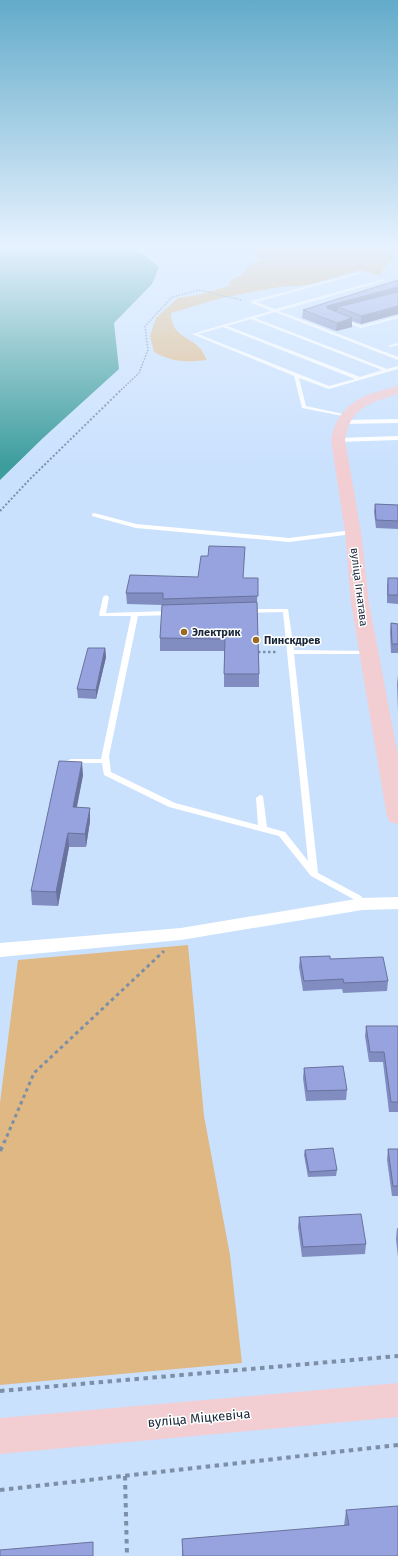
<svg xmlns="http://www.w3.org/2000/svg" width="398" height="1556" font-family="'Fira Sans',sans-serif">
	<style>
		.green { fill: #dfb884 }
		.water { fill: #3d9d9d }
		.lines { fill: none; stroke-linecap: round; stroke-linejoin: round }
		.path-far4 { stroke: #7c8fa7; stroke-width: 1.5; stroke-dasharray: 1.5 1.5; stroke-linecap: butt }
		.path-far3 { stroke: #7c8fa7; stroke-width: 2; stroke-dasharray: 2 2; stroke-linecap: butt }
		.path-far2 { stroke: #7c8fa7; stroke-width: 2.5; stroke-dasharray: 2.5 2.5; stroke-linecap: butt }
		.path-far1 { stroke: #7c8fa7; stroke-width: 3; stroke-dasharray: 3.5 3.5; stroke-linecap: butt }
		.path { stroke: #7c8fa7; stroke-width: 4; stroke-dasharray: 4.5 4.5; stroke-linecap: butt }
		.lane { fill: #fff; fill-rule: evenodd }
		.street { fill: #fff; fill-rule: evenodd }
		.secondary { fill: #f2cdd2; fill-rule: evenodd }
		.wall { fill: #818cc0 }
		.shaded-wall { fill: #69729c }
		.building { fill: #96a3df; stroke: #69729c }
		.poi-dot { fill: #9a6b1c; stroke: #fff; stroke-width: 1.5 }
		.labels { text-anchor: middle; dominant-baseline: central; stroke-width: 3; stroke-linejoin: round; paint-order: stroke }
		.street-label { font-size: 11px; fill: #182638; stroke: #fff }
		.poi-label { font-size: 11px; font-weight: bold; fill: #182638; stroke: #fff; text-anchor: start }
		.near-street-label { font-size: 13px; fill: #182638; stroke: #fff }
	</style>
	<rect width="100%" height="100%" fill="#cae1fe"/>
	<g class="green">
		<path d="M 237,247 L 398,247 L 398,252 L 391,253 L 394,258 L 383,269 L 380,276 L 361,270 L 307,285 L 279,287 L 221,298 L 171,313 C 171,336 189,336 201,349 C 203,352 205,357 207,360 C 186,362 174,363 154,352 L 150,336 L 156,318 L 178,298 L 198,295 L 229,286 L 231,280 L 241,275 L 250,265 L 261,259 L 244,248 Z"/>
		<path d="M 188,945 L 204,1116 L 230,1255 L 242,1363 L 0,1385 L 0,1103 L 18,960 Z"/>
	</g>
	<path class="water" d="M 0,247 L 127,247 L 143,254 L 159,267 L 152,284 L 114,323 L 119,369 L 43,438 L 0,480 Z"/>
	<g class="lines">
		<path class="path-far4" d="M 119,392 L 139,373 L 148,350 L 145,326 L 172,297 L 199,290 L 242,300"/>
		<path class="path-far3" d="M 0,511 L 30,479 L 120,391"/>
		<path class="path-far2" d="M 258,652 L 278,652"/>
		<path class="path-far1" d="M 4,1143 L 34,1073 L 164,951"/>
		<g class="path">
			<path d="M 0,1151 L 4,1142"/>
			<path d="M 0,1391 L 398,1356"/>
			<path d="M 125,1476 L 127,1556"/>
			<path d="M 0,1490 L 398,1445"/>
		</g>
		<g class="lane">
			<path d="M 360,272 L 363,273 L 256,302 L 275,309 L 384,279 L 384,281 L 279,311 L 398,357 L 398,360 L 275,312 L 255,318 L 387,369 L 398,366 L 398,369 L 329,389 L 299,378 L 306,406 L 348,415 L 348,417 L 302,408 L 294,376 L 192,334 L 271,311 L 251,303 L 251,301 ZM 251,319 L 382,370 L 360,377 L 227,326 ZM 223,327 L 355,379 L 329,386 L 198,334 Z"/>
			<path d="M 398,316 L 398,318 L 361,328 L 340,320 L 344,319 L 361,326 Z"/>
			<path d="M 398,343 L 398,345 L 390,347 L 388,346 Z"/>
			<path d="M 398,419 L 398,423 L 342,424 L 339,422 L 342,420 Z"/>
			<path d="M 398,436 L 398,440 L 338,442 L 335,440 L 338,438 Z"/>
			<path d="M 94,513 L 136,524 L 289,538 L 353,530 L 356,532 L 353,534 L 289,542 L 136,528 L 92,516 L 92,514 Z"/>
			<path d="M 106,595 L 109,597 L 106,613 L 171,611 L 174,613 L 171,615 L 138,616 L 109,756 L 111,772 L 175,803 L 258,825 L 256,798 L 260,795 L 263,796 L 267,827 L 285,832 L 308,861 L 283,612 L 247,613 L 244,611 L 247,609 L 288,609 L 294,650 L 370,651 L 372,652 L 368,654 L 294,654 L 318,873 L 361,896 L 366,904 L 365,906 L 359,906 L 355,900 L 311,876 L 279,836 L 169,807 L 104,775 L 102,763 L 68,763 L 67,761 L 71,759 L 101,759 L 131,616 L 100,616 L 99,615 L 103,597 Z"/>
		</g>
		<path class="street" d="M 398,897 L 398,909 L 362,910 L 181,940 L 0,957 L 0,943 L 181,928 L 362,898 Z"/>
		<g class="secondary">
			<path d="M 398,386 L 398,394 C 370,403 350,407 345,440 L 361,532 L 369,603 L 398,756 L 398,824 L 390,822 L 387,817 L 351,603 L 345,532 L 331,440 C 337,403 365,394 398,386 Z"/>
			<path d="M 398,1383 L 398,1417 L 0,1454 L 0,1418 Z"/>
		</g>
	</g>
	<g class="wall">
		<path d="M 398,280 L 398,314 L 361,324 L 352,321 L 352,327 L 336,331 L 302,318 L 303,310 Z"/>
		<path d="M 375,504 L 398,505 L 398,529 L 376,528 L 374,512 Z"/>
		<path d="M 244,558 L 243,578 L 258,578 L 257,602 L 259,674 L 259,687 L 224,687 L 224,651 L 160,651 L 160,638 L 162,605 L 127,604 L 126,593 L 198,577 Z"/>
		<path d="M 388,578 L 398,578 L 398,604 L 387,603 L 387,586 Z"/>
		<path d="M 391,623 L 398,624 L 398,653 L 391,653 L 390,632 Z"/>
		<path d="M 105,648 L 106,657 L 96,699 L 78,698 L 77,689 Z"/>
		<path d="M 398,675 L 398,712 L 397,684 Z"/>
		<path d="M 83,775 L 77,807 L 90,821 L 86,847 L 69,847 L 58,906 L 32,905 L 31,891 Z"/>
		<path d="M 300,957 L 330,959 L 388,981 L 387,991 L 343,993 L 342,989 L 303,991 L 299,967 Z"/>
		<path d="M 366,1026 L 398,1026 L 398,1112 L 389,1112 L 383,1062 L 369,1062 L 365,1036 Z"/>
		<path d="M 304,1068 L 347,1090 L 346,1100 L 306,1101 L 303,1078 Z"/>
		<path d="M 388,1149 L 398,1149 L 398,1196 L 392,1196 L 387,1160 Z"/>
		<path d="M 305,1150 L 337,1170 L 336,1176 L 308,1177 L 304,1155 Z"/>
		<path d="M 299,1217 L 366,1244 L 365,1254 L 302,1257 L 298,1227 Z"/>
		<path d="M 397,1228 L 398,1228 L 398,1257 L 396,1239 Z"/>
		<path d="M 346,1510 L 398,1556 L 182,1556 L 182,1539 L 344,1526 Z"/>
	</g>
	<g class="shaded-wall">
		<path d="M 398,287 L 398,295 L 338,307 L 338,311 L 327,314 L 327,306 Z"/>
		<path d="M 398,306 L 398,314 L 361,324 L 361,316 Z"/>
		<path d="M 352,318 L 352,327 L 336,331 L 337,323 Z"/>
		<path d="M 105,648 L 106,657 L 96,699 L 96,690 Z"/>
		<path d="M 82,762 L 83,775 L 74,820 L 73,807 Z"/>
		<path d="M 90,808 L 90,821 L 86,847 L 85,834 Z"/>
		<path d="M 68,833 L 69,847 L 58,906 L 56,892 Z"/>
	</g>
	<g class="building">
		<path d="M 398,280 L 398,287 L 327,306 L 327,308 L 352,318 L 337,323 L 303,310 Z"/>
		<path d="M 398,292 L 398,306 L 361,316 L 338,307 Z"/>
		<path d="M 375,504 L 398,505 L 398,521 L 376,520 Z"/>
		<path d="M 209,546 L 245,547 L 243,578 L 258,578 L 258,596 L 163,599 L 163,593 L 126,593 L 130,575 L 198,577 L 201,556 L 208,556 Z"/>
		<rect x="388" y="578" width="10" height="17"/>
		<path d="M 257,602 L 259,674 L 224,674 L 225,639 L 160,638 L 162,605 Z"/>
		<path d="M 391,623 L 398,624 L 398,644 L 392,644 Z"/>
		<path d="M 88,648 L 105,648 L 96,690 L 77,689 Z"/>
		<path d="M 59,761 L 82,762 L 73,807 L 90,808 L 85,834 L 68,833 L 56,892 L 31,891 Z"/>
		<path d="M 330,956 L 330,959 L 383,957 L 388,981 L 344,983 L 343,979 L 304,981 L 300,957 Z"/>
		<path d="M 366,1026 L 398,1026 L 398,1102 L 391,1102 L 384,1052 L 370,1052 Z"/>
		<path d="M 343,1066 L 347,1090 L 307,1091 L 304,1068 Z"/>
		<path d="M 333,1148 L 337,1170 L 309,1172 L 305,1150 Z"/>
		<path d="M 388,1149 L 398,1149 L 398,1186 L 393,1186 Z"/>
		<path d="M 361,1214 L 366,1244 L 303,1247 L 299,1217 Z"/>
		<path d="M 398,1506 L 398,1556 L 183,1556 L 182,1539 L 349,1525 L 346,1510 Z"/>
		<path d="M 93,1542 L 93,1556 L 0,1556 L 0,1550 Z"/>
	</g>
	<linearGradient id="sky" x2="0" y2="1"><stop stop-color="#63abca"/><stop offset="0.53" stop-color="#e7f2ff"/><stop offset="1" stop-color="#e7f2ff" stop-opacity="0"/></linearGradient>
	<rect width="398" height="465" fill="url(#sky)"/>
	<g class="poi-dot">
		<circle cx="184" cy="632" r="4"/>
		<circle cx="256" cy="640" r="4"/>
	</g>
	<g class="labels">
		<g class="street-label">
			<text transform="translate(359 587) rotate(83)">вуліца Ігнатава</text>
		</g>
		<g class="poi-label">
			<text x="192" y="632">Электрик</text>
			<text x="264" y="640">Пинскдрев</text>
		</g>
		<g class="near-street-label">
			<text transform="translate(199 1418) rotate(-5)">вуліца Міцкевіча</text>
		</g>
	</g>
</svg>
